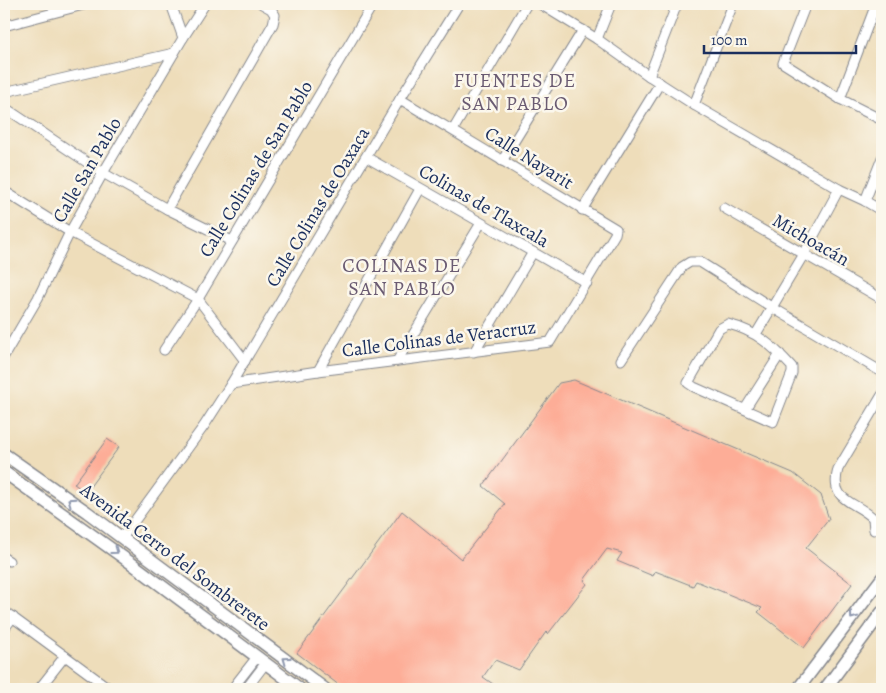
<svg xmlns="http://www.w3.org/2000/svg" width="886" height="693" font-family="Alegreya,serif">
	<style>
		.building { fill: #fdad97 }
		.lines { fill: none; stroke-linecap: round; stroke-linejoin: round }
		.street-casing { stroke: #84868c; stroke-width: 11 }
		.secondary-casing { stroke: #84868c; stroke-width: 14 }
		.street { stroke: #fff; stroke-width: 9 }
		.secondary { stroke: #fff; stroke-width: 11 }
		.oneway { stroke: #8d97ae }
		.labels { text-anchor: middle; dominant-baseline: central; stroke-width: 5; stroke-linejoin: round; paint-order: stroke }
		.street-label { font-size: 19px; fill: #1b2f5e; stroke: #fbf7ec }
		.neighbourhood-label { font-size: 20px; letter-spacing: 1px; fill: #6a5b72; stroke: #fbf7ec }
	</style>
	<rect width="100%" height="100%" fill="#fbf7ec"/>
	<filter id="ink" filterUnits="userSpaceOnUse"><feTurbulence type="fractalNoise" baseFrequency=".02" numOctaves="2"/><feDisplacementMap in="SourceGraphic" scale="10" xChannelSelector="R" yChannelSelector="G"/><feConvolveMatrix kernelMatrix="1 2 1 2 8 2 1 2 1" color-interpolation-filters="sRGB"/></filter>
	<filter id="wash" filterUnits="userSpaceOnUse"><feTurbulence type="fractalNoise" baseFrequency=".0096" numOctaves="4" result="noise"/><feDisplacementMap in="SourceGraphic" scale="20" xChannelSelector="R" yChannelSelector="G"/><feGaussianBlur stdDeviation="1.12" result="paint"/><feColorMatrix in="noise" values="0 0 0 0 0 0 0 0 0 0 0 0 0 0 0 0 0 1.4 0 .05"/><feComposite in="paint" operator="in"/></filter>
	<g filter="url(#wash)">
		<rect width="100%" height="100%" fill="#eeddba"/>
		<g id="blocks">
			<g class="building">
				<path d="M 574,380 L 793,473 L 821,495 L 829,519 L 806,548 L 852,584 L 804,648 L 758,612 L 762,608 L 696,581 L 693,586 L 655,571 L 653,576 L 617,561 L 622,553 L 607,549 L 584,580 L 587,584 L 548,634 L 546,632 L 519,670 L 495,660 L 483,677 L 500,689 L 344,689 L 297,653 L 402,511 L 461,559 L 505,504 L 483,486 L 559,383 Z"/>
				<path d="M 107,439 L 119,447 L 86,492 L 74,484 Z"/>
			</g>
		</g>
	</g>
	<g filter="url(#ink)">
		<use href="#blocks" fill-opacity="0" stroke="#84868c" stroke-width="1"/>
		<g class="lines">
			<g class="street-casing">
				<g id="street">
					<path d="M 171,4 L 183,38"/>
					<path d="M 540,4 L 597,39 L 649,76 L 694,105 L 839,189 L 865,201 L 882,211"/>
					<path d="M 806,4 L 783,63 L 840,99 L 882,120"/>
					<path d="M 4,26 L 87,4"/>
					<path d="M 597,39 L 611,4"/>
					<path d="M 649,76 L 677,4"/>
					<path d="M 4,92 L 174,53"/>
					<path d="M 840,99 L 876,4"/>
					<path d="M 694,105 L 733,4"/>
					<path d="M 4,107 L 103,173 L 167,209 L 232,241"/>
					<path d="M 453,130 L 527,4"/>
					<path d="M 366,157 L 587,283"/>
					<path d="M 502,161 L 583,30"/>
					<path d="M 4,191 L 70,232 L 198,299 L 245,361"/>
					<path d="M 865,201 L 882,158"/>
					<path d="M 724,208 L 882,299"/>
					<path d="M 167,209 L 273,24 L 275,15 L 271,9 L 262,4"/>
					<path d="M 582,210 L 660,83"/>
					<path d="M 728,324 C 756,331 773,346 792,367 L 792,373 L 773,422 L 694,387 L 688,383 L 719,329 Z"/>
					<path d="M 756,334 L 804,254 L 839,189"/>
					<path d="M 164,350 L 198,299 L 373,4"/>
					<path d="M 474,352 L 533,252"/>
					<path d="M 4,356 L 38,298 L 70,232 L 103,173 L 183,38 L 205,4"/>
					<path d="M 621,360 L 682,267 L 690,262 L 700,262 L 773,308 L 882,372"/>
					<path d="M 397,361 L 481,223"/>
					<path d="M 318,371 L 420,189"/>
					<path d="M 231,384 L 318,371 L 550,342 L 615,234 L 616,229 L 400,99"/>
					<path d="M 745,409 L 780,354"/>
					<path d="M 874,530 L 873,518 C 854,500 829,502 838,469 L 882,395"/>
					<path d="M 122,538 L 204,426 L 231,384 L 400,99 L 459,4"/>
					<path d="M 4,558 L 9,561"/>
					<path d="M 4,611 L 110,689"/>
					<path d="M 4,629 L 13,617"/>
					<path d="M 39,689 L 65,656"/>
					<path d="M 232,689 L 257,657"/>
					<path d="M 246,689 L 265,664"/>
				</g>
			</g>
			<g class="secondary-casing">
				<g id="secondary">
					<path d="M 4,454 L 87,512 L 325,689"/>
					<path d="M 4,472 L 131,563 L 300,689"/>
					<path d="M 798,689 L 882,578"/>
					<path d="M 825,689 L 882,612"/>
				</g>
			</g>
			<use href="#street" class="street"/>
			<use href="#secondary" class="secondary"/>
		</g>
		<defs><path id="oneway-chevron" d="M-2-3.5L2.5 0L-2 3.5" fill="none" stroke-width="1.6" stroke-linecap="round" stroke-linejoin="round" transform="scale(1.25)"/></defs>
		<g class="oneway">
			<use href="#oneway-chevron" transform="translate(71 501) rotate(-145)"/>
			<use href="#oneway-chevron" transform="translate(115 551) rotate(36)"/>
			<use href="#oneway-chevron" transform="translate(853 616) rotate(127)"/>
			<use href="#oneway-chevron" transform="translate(286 660) rotate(-144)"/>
		</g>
	</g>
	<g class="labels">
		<g class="street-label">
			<text transform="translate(529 158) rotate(32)">Calle Nayarit</text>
			<text transform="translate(256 169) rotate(-59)">Calle Colinas de San Pablo</text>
			<text transform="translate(87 170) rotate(-60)">Calle San Pablo</text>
			<text transform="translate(484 206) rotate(30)">Colinas de Tlaxcala</text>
			<text transform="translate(318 207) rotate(-59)">Calle Colinas de Oaxaca</text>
			<text transform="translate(811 240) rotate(30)">Michoacán</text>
			<text transform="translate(439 339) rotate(-7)">Calle Colinas de Veracruz</text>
			<text transform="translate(175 557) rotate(37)">Avenida Cerro del Sombrerete</text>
		</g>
		<g class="neighbourhood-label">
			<text x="515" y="80">FUENTES DE<tspan x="515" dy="23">SAN PABLO</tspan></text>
			<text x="402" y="265">COLINAS DE<tspan x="402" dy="23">SAN PABLO</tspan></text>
		</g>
	</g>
	<rect width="886" height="693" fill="none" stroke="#fbf7ec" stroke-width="20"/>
	<path d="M704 45v8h152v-8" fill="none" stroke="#1b2f5e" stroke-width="2.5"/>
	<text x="711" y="45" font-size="15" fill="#1b2f5e" stroke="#fbf7ec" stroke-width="4" paint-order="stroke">100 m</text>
</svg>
